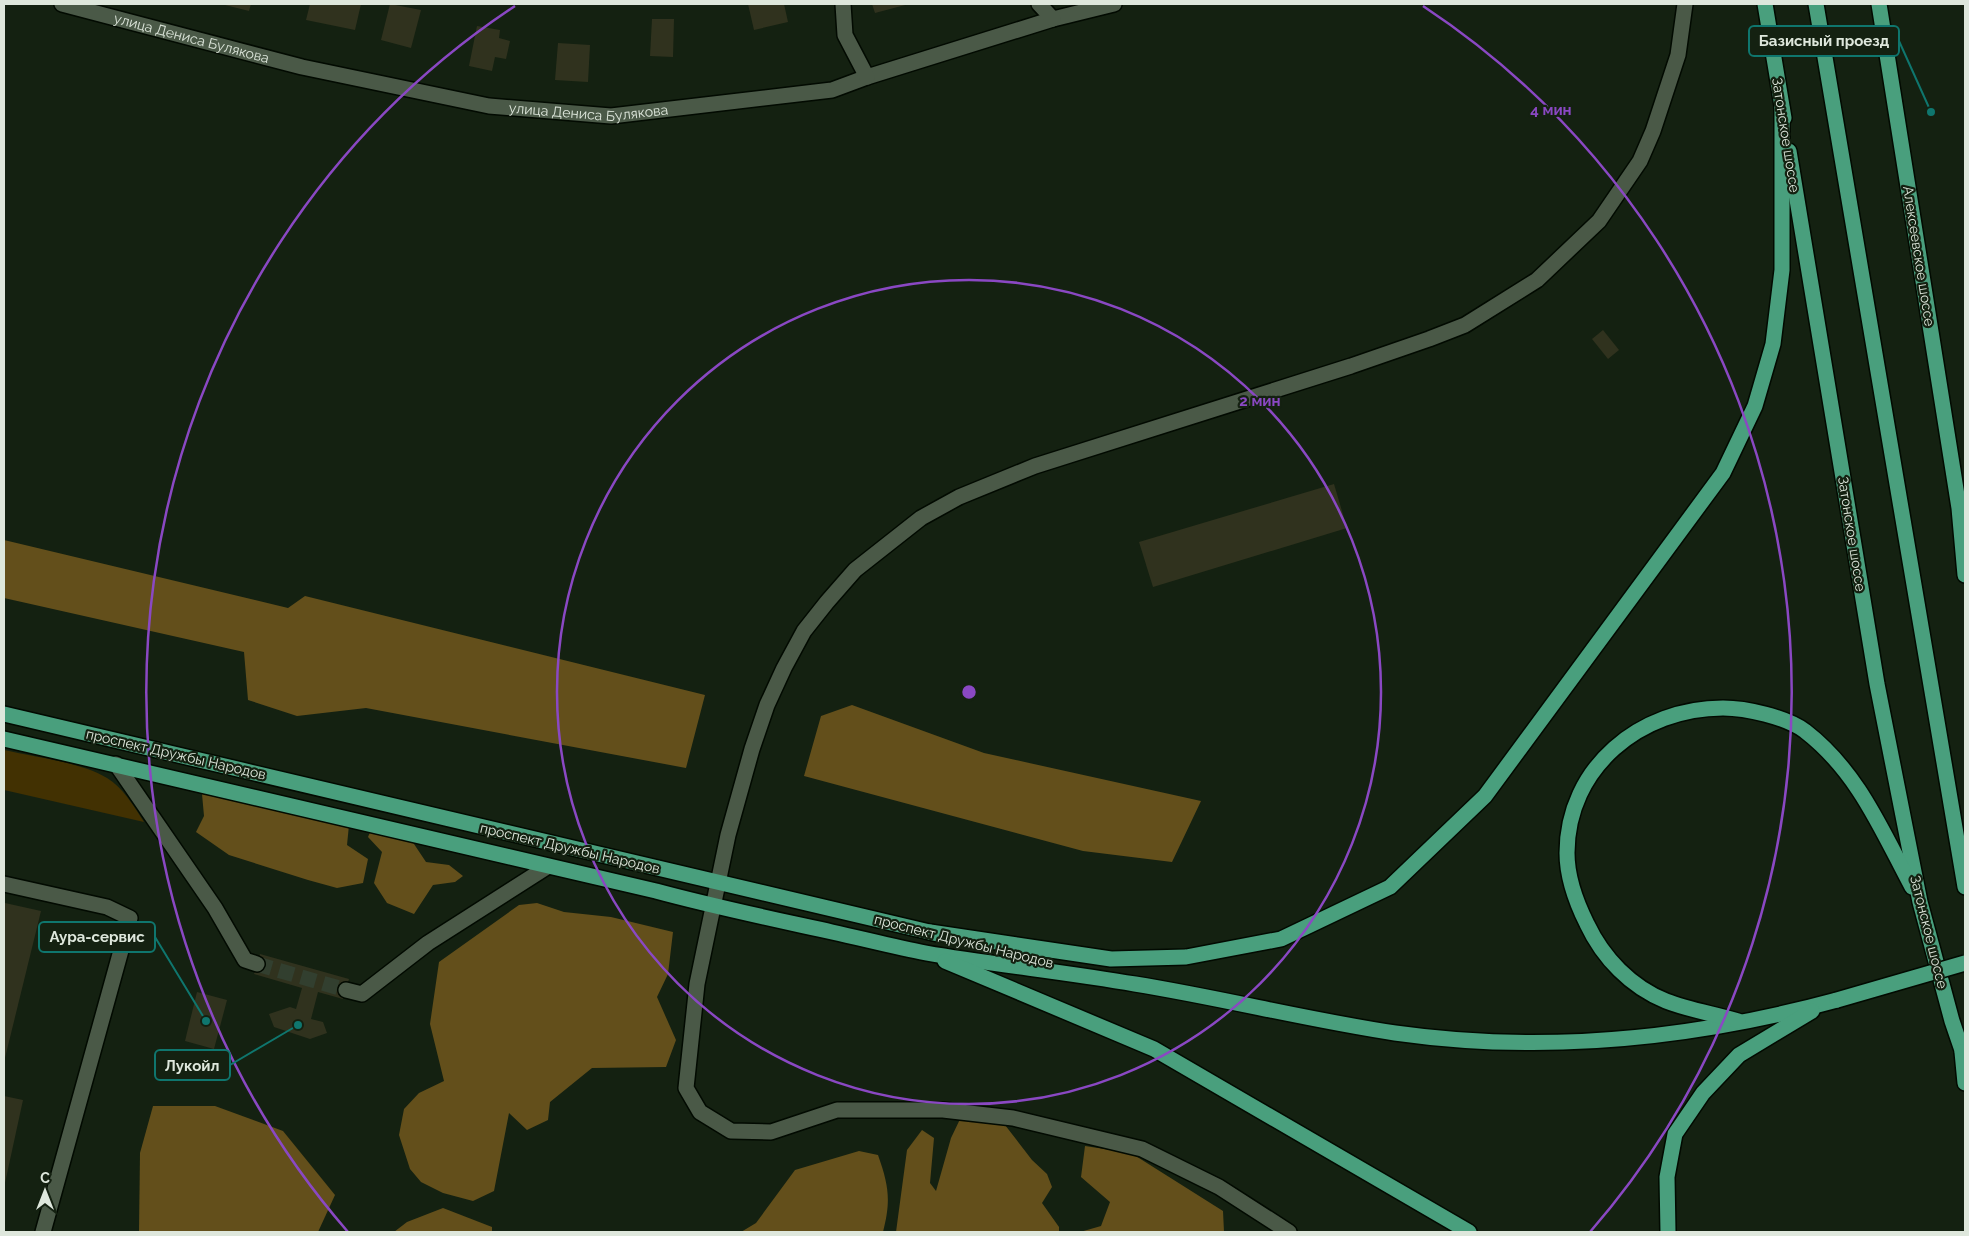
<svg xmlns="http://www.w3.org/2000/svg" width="1969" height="1236" font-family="Raleway,sans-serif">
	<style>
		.green { fill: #423102 }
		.forest { fill: #634f1b }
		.building { fill: #30321e }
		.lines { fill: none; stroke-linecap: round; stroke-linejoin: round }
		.minor-tunnel { stroke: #323f2f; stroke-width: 15; stroke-dasharray: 15 8; stroke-linecap: butt }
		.minor-casing { stroke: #020a01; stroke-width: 18 }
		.major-casing { stroke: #020a01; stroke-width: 18 }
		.minor { stroke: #4a5947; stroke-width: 15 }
		.major { stroke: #499f7d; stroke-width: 15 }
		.major-bridge-casing { stroke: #020a01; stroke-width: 18; stroke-linecap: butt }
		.major-bridge { stroke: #499f7d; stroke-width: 15 }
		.ring { fill: none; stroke: #8a48c3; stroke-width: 2.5 }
		.labels { text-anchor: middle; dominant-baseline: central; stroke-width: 4.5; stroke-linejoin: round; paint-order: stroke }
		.street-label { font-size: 14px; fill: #dee7dc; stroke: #142111 }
		.centre { fill: #8a48c3; stroke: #142111; stroke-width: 2.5 }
		.ring-label { font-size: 15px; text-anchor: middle; font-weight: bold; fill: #8a48c3; stroke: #142111; stroke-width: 4.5; stroke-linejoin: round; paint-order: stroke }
		.leader { fill: none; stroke: #0f766e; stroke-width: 2 }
		.callout-dot { fill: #0f766e; stroke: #142111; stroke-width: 2 }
		.callout { fill: #142111; stroke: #0f766e; stroke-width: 2 }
		.callout-label { font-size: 15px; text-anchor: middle; font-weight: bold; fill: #dee7dc }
	</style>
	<rect width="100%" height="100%" fill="#142111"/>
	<path class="green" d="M 4,750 C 34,757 81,762 107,778 C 123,788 134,806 144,822 L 4,790 Z"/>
	<g class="forest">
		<path d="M 4,540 L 288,608 L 305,596 L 705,695 L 686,768 L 366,708 L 297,716 L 248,700 L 244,652 L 4,598 Z"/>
		<path d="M 852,705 L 984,753 L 1201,801 L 1172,862 L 1083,851 L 804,776 L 821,716 Z"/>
		<path d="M 202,794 L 349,825 L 347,845 L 368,859 L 363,883 L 337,888 L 308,880 L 229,855 L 196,832 L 204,816 Z"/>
		<path d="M 371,830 L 412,841 L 426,862 L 449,865 L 463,876 L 455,882 L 433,885 L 414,914 L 387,903 L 374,883 L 382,852 L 368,837 Z"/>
		<path d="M 537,903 L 564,912 L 611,917 L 673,932 L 668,974 L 657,997 L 676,1040 L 666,1067 L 592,1068 L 550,1102 L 548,1120 L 527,1130 L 509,1113 L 494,1191 L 473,1201 L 443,1193 L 421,1182 L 410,1169 L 399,1135 L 404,1109 L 419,1093 L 444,1081 L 430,1024 L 439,962 L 519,905 Z"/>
		<path d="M 153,1106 L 215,1106 L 283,1131 L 335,1195 L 318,1232 L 139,1232 L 140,1153 Z"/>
		<path d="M 962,1115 L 1005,1125 L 1032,1160 L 1047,1174 L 1052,1187 L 1042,1203 L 1059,1227 L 1059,1232 L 896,1232 L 907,1150 L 922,1130 L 934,1138 L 930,1183 L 936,1191 L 951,1138 Z"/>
		<path d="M 1085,1146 L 1131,1153 L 1223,1211 L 1224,1232 L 1080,1232 L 1101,1226 L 1110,1202 L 1081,1177 Z"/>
		<path d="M 859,1151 L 878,1155 C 889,1186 891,1201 883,1232 L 741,1232 L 756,1223 L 795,1170 Z"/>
		<path d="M 443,1208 L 492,1227 L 492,1232 L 394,1232 L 407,1222 Z"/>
	</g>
	<g class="building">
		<path d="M 221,4 L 251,4 L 249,11 Z"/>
		<path d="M 310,4 L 361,4 L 355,30 L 306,20 Z"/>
		<path d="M 390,4 L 421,10 L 411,48 L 381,40 Z"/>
		<path d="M 748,4 L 784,4 L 788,22 L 754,30 Z"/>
		<path d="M 872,4 L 909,4 L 875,13 Z"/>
		<path d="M 652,19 L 674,19 L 673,57 L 650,56 Z"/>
		<path d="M 477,26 L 500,30 L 499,38 L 510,41 L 506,59 L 495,57 L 492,71 L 469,66 Z"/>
		<path d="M 558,43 L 590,45 L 588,82 L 555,80 Z"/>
		<path d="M 1603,330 L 1619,350 L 1608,359 L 1592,339 Z"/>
		<path d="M 1334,484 L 1347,528 L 1153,587 L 1139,542 Z"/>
		<path d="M 5,903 L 41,911 L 4,1062 L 4,908 Z"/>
		<path d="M 260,954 L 349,979 L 343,999 L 318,992 L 311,1019 L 323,1022 L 327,1033 L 310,1039 L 274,1027 L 269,1014 L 290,1007 L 296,1009 L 302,988 L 254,974 Z"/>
		<path d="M 197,992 L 227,1000 L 214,1049 L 185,1041 Z"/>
		<path d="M 4,1096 L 23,1100 L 5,1183 L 4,1183 Z"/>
	</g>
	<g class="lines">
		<path class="minor-tunnel" d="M 257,964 L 346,990"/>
		<g class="minor-casing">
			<g id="minor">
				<path id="s1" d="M 62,4 L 302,67 L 489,106 L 611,116 L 832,90 L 867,77 L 1053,19 L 1114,4"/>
				<path d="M 843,4 L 845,35 L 867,77"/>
				<path d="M 1039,4 L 1053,19"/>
				<path d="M 116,764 L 215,908 L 245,960 L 257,964"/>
				<path d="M 4,884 L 107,907 L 130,918 L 43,1232"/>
				<path d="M 346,990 L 362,994 L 428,943 L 547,867"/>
				<path d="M 1289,1232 L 1219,1187 L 1142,1149 L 1013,1118 L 943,1110 L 837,1110 L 771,1132 L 731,1131 L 700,1112 L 686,1088 L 697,984 L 728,835 L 752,749 L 767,705 L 784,668 L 804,631 L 827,602 L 855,570 L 921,518 L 959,497 L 1035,466 L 1351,366 L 1429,339 L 1465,325 L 1537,280 L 1599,221 L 1640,161 L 1653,131 L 1678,55 L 1685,4"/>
			</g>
		</g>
		<g class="major-casing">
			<g id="major">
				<path d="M 1765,4 L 1784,118"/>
				<path d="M 1816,4 L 1965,887"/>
				<path d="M 1879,4 L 1959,508 L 1965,575"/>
				<path d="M 1789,151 L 1877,684 L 1920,902 L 1952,1021 L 1965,1059"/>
				<path d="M 4,714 L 938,934"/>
				<path d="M 4,739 L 656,891 C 715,907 773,919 832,932 C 864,939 895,947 926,953 C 996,965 1066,972 1135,984 C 1222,998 1308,1020 1395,1033 C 1543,1054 1693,1039 1837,1000"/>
				<path d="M 930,932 L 1111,959 L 1186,957 L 1281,939 L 1390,887 L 1485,796 L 1723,473 L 1755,406 L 1773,344 L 1782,270 L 1782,108"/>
				<path d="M 945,961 L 1154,1049 L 1469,1232"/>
				<path d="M 1738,1021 C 1715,1014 1689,1010 1666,1001 C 1631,987 1603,958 1587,924 C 1576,902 1567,878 1567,853 C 1567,767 1641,708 1723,708 C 1746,708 1786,717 1805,731 C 1858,772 1881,829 1912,887"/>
				<path d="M 1962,1052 L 1965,1083"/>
				<path d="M 1668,1232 L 1667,1177 L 1675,1134 L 1703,1093 L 1739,1055 L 1812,1011"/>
			</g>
		</g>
		<use href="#minor" class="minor"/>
		<use href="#major" class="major"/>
		<g class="major-bridge-casing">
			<path id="major-bridge" d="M 1837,1000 L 1965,963"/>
		</g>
		<use href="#major-bridge" class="major-bridge"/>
	</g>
	<g class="ring">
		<circle cx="969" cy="692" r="412"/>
		<path d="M348 1232A823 823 0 0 1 515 6M1423 6A823 823 0 0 1 1590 1232"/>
	</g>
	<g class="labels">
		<g class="street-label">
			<text stroke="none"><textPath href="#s1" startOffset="134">улица Дениса Булякова</textPath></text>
			<text stroke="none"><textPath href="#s1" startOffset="539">улица Дениса Булякова</textPath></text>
			<text transform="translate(1786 135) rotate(81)">Затонское шоссе</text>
			<text transform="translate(1919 256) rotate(81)">Алексеевское шоссе</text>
			<text transform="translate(1852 534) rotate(81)">Затонское шоссе</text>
			<text transform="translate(176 754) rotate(13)">проспект Дружбы Народов</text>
			<text transform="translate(570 848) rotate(13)">проспект Дружбы Народов</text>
			<text transform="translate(1929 932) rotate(76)">Затонское шоссе</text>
			<text transform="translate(964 941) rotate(14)">проспект Дружбы Народов</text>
		</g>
	</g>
	<circle cx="969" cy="692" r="8" class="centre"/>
	<g class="ring-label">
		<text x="1551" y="115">4 мин</text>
		<text x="1260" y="406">2 мин</text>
	</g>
	<path class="leader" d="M1931 112L1899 41M206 1021L155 937M298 1025L230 1065"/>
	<g class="callout-dot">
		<circle cx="1931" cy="112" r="5"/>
		<circle cx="206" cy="1021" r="5"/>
		<circle cx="298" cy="1025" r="5"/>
	</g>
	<g class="callout">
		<rect x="1749" y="26" width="150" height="30" rx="5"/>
		<rect x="39" y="922" width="116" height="30" rx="5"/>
		<rect x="155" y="1050" width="75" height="30" rx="5"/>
	</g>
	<g class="callout-label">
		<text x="1824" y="46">Базисный проезд</text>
		<text x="97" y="942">Аура-сервис</text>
		<text x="192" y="1071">Лукойл</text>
	</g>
	<rect width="1969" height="1236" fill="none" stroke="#dee7dc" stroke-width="10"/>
	<g transform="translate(45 1191)" stroke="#142111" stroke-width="4" paint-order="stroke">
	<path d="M0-4L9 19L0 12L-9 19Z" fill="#dee7dc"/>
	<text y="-8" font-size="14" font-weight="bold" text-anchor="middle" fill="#dee7dc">С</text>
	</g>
</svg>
